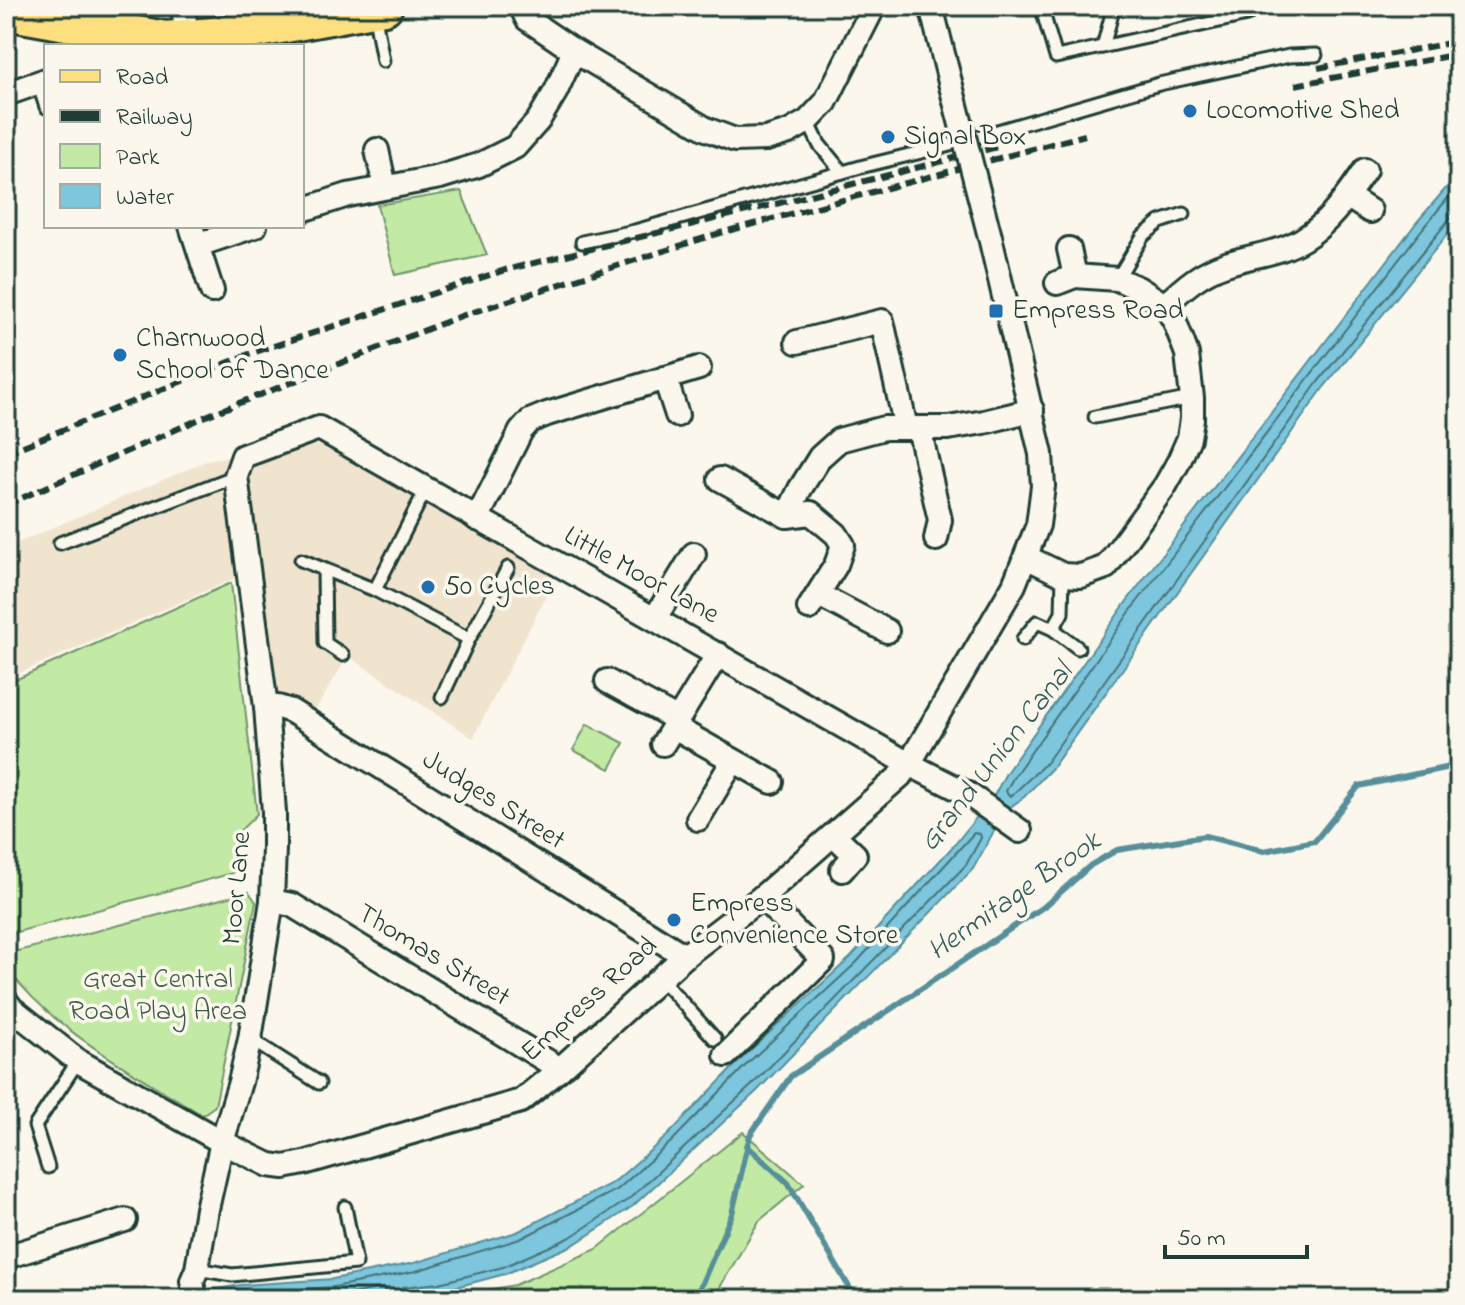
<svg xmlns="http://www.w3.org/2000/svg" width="1465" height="1305" font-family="'Indie Flower',sans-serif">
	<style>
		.built { fill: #f1e4cf }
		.green { fill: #c3eaa5; stroke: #71946c; stroke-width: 2 }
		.water { fill: #7dc6de; stroke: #578f9a; stroke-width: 2 }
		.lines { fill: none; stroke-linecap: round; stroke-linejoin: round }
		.shore { stroke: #457478; stroke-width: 2 }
		.stream { stroke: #578f9a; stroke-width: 6 }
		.service-casing { stroke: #1f3d34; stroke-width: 17 }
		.minor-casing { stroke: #1f3d34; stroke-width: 28 }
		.primary-casing { stroke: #1f3d34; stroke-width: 42 }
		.service { stroke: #fbf7ec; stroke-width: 11 }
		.minor { stroke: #fbf7ec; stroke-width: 22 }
		.primary { stroke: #fedf80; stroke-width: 36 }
		.rail { stroke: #1f3d34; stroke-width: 6; stroke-dasharray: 12 6; stroke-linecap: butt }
		.minor-bridge-casing { stroke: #1f3d34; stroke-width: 28; stroke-linecap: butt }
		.minor-bridge { stroke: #fbf7ec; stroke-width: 22 }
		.poi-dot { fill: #1f6fb2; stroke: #fbf7ec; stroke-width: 3 }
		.labels { text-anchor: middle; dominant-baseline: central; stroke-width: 7; stroke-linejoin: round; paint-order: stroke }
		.poi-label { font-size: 28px; fill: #1f3d34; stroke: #fbf7ec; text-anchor: start }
		.street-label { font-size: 28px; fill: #1f3d34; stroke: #fbf7ec }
		.park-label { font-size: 28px; fill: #40604b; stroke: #fbf7ec }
		.water-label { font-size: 30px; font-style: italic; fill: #365f5e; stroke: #fbf7ec }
	</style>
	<rect width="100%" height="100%" fill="#fbf7ec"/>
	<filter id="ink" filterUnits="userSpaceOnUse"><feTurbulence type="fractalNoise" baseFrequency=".0125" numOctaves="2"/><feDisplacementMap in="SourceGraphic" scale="16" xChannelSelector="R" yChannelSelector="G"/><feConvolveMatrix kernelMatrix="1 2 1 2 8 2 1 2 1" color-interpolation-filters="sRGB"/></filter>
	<g filter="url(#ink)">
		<path class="built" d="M 320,445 L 557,575 L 473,738 L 348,656 L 313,714 L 273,689 L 260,567 L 6,679 L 6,548 L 211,459 Z"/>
		<g class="green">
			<path d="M 461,191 L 487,255 L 395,275 L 377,205 Z"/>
			<path d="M 231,583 L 257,814 L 232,839 L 233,873 L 6,935 L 6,684 Z"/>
			<path d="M 587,724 L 624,743 L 610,769 L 573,750 Z"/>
			<path d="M 249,892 L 256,902 L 215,1106 L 202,1115 C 134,1072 55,1033 6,967 L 6,954 Z"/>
			<path d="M 743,1132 L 804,1184 L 759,1221 L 713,1299 L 437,1299 L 515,1285 L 597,1249 Z"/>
		</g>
		<path class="water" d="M 1459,173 L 1459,220 L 1324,387 L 1052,768 L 1024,797 L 1005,811 L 973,869 L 757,1091 L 633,1206 L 573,1245 L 505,1274 L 441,1291 L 370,1299 L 188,1299 L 205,1291 L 241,1285 L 333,1279 L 414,1263 L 517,1232 L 614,1182 L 667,1136 L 745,1055 L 851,957 L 956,843 L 995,794 L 1006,773 L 1127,601 L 1417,222 Z"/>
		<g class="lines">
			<g class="shore">
				<path d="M 1459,185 L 1423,228 L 1134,606 L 1013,778 L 1006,791 L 1008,795 L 1011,796 L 1046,763 L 1318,382 L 1447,222 L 1452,216 L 1459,215"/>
				<path d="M 208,1299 L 242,1293 L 334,1287 L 416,1271 L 520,1239 L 618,1189 L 672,1141 L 750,1061 L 856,963 L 974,833 L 980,834 L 981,838 L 966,865 L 751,1086 L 629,1199 L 569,1238 L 503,1267 L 439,1283 L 403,1287 L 397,1292 L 396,1299"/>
				<path d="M 305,1299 L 336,1297 L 382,1288 L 386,1291 L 386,1299"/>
			</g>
			<g class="stream">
				<path d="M 747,1146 L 788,1183 L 856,1299"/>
				<path d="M 695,1299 L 732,1214 L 750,1135 L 791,1076 L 1046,905 L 1091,865 L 1117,850 L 1205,836 L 1264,851 L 1315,841 L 1359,786 L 1459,765"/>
			</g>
			<g class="service-casing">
				<g id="service">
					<path d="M 1041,6 L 1056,57 L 1247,15 L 1247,6"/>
					<path d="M 374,11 L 383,61"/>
					<path d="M 1103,47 L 1114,6"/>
					<path d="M 38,83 L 46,107"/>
					<path d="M 808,121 L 819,144 L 842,172"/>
					<path d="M 582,242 L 635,231 L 864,166 L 946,146 L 1159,84 L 1289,56 L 1316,55"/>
					<path d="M 1117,279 L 1143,236 L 1160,222 L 1184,214"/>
					<path d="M 1095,417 L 1192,398"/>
					<path d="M 426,489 L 375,590 L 469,639 L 508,568"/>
					<path d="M 60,543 L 236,476"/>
					<path d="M 301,560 L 375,590"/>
					<path d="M 324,570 L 325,643 L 343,655"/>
					<path d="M 1053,629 L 1062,613 L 1063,575"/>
					<path d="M 1023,639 L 1037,622 L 1053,629 L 1078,648"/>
					<path d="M 442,697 L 469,639"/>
					<path d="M 660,978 L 715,1039"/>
					<path d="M 250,1039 L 319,1083"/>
					<path d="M 48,1167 L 35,1126 L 78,1061"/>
					<path d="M 197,1269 L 232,1275 L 356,1263 L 345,1207"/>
				</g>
			</g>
			<g class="minor-casing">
				<g id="minor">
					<path d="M 183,6 L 187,39"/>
					<path d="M 521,6 L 527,19 L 574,51 L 706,129 L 735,140 L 766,139 L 789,132 L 808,121 L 825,103 L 874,6"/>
					<path d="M 931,6 L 951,86"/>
					<path d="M 6,94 L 46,80"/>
					<path d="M 377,150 L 385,187"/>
					<path d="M 1347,196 L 1370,211"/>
					<path d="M 302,210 L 348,195 L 440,177 L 479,165 L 515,147 L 538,121 L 556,91 L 574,51"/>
					<path d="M 191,226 L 212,291"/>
					<path d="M 198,245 L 255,226"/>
					<path d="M 1069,249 L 1075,276"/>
					<path d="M 1165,305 C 1184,287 1201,272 1226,264 C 1252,255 1279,254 1303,239 C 1330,223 1347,196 1365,170"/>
					<path d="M 797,342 L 882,321 L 906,428"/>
					<path d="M 665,378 L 677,415"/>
					<path d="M 919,428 L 940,520 L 936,539"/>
					<path d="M 720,479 L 787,516 L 811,513 L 836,534 L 843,545 L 836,565 L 809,608"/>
					<path d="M 787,516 L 800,489 L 820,457 L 839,440 L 884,428 L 948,428 L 984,422 L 1032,410"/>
					<path d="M 477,519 L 521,431 L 530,421 L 547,414 L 699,368"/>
					<path d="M 1026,557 L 1063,575 L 1081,576 L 1106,567 L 1165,486 L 1179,461 L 1189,438 L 1192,419 L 1192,398 L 1187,354 L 1175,322 L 1165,305 L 1138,288 L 1117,279 L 1075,276 L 1057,283"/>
					<path d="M 819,595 L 887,631"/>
					<path d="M 655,618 L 694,554"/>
					<path d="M 607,681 L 678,720"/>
					<path d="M 266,707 L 278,707 L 291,711 L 685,956"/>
					<path d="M 674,727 L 772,782"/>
					<path d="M 663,744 L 718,654"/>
					<path d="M 698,819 L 733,761"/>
					<path d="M 834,835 L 855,855 L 842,870"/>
					<path d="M 272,901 L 292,905 L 560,1069"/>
					<path d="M 6,1001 L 11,1008 L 78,1061 L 222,1142 L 269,1165 L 284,1167 L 304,1163 L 521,1101 L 560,1069 L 685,956 L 762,897 L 900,776 L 909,764 L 1014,585 L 1038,525 L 1043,486 L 1041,454 L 990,237"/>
					<path d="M 726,1055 L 823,960 L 762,897"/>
					<path d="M 6,1257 L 125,1220"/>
					<path d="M 195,1299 L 192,1281 L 197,1269 L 207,1209 L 222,1142 L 240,1082 L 250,1039 L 272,901 L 274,848 L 274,812 L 266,707 L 236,476 L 243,456 L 319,428 L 909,764 L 968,794 L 1020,831"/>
				</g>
			</g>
			<g class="primary-casing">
				<path id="primary" d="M 6,11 L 165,40 L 225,35 L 384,6"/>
			</g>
			<use href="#service" class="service"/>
			<use href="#minor" class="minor"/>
			<use href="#primary" class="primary"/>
			<g class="rail">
				<path d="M 1318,68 L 1455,42"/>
				<path d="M 1295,85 L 1459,54"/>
				<path d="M 6,453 L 249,354 L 505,270 L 776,204 L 1001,146"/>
				<path d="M 6,505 L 211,414 L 461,316 L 720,233 L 1085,135"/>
			</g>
			<g class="minor-bridge-casing">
				<path id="minor-bridge" d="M 951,86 L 990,237"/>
			</g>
			<use href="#minor-bridge" class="minor-bridge"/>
		</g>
	</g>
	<g class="poi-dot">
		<circle cx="1190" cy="111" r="8"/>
		<circle cx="888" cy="137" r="8"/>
		<rect x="988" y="303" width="16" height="16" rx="4"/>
		<circle cx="120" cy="355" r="8"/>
		<circle cx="428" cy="587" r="8"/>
		<circle cx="674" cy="920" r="8"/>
	</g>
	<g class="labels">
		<g class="poi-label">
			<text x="1206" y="111">Locomotive Shed</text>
			<text x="904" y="137">Signal Box</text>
			<text x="1012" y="311">Empress Road</text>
			<text x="136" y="339">Charnwood<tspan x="136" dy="32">School of Dance</tspan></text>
			<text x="444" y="587">50 Cycles</text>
			<text x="690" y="904">Empress<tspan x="690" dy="32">Convenience Store</tspan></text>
		</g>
		<g class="street-label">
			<text transform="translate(641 576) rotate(29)">Little Moor Lane</text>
			<text transform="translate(493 801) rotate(32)">Judges Street</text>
			<text transform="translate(238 888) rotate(-85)">Moor Lane</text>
			<text transform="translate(433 956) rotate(31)">Thomas Street</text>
			<text transform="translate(590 1000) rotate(-42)">Empress Road</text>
		</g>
		<g class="park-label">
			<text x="158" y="980">Great Central<tspan x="158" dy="32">Road Play Area</tspan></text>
		</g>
		<g class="water-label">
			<text transform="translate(997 758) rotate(-52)">Grand Union Canal</text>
			<text transform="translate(1015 897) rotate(-35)">Hermitage Brook</text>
		</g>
	</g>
	<rect width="1465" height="1305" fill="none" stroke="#fbf7ec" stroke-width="32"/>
	<rect x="16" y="16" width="1433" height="1273" fill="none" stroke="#1f3d34" stroke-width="3" filter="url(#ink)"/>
	<rect x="44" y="44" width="260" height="184" fill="#fbf7ec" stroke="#a3ada2" stroke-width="2"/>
	<rect x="60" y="70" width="40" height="12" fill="#fedf80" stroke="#a3ada2" stroke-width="2"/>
	<text x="116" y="84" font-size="24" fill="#1f3d34">Road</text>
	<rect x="60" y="110" width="40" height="12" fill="#1f3d34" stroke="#a3ada2" stroke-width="2"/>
	<text x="116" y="124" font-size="24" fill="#1f3d34">Railway</text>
	<rect x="60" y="144" width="40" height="24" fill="#c3eaa5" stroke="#a3ada2" stroke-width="2"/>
	<text x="116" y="164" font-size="24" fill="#1f3d34">Park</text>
	<rect x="60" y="184" width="40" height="24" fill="#7dc6de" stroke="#a3ada2" stroke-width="2"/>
	<text x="116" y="204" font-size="24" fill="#1f3d34">Water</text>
	<path d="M1165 1245v12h142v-12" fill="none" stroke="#1f3d34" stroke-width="4"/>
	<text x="1177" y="1245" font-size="24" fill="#1f3d34" stroke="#fbf7ec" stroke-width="6" paint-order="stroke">50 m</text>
</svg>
